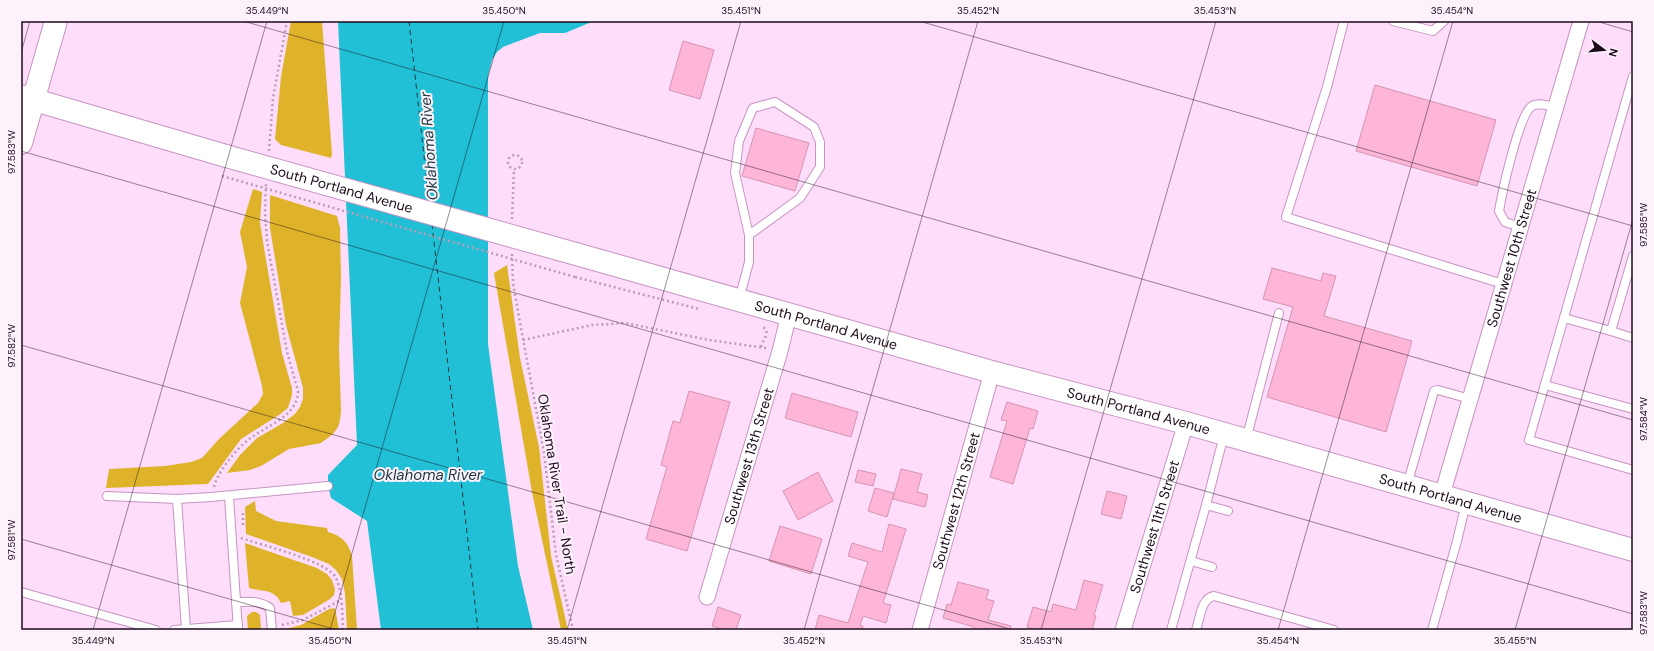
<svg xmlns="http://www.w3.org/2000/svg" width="1654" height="651" font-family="'DM Sans',sans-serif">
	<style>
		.green { fill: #dfb329 }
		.water { fill: #21c0d6 }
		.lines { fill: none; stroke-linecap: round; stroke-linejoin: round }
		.ferry { stroke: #1a383d; stroke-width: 1; stroke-dasharray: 5 4; stroke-linecap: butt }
		.building { fill: #fdb6d7; stroke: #d594b2 }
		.service-casing { stroke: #c794c2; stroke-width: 10 }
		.minor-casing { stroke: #c794c2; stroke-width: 17 }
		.secondary-casing { stroke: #c794c2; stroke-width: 24 }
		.path { stroke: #b99cb6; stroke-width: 2.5; stroke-dasharray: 2 3; stroke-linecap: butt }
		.service { stroke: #fff; stroke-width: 8 }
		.minor { stroke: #fff; stroke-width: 15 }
		.secondary { stroke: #fff; stroke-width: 22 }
		.secondary-bridge-casing { stroke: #c794c2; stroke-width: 24; stroke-linecap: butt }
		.path-bridge { stroke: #b99cb6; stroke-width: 2.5; stroke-dasharray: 2 3; stroke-linecap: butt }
		.secondary-bridge { stroke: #fff; stroke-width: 22 }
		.ticks { fill: none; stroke: #1c0a1b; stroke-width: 1; stroke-opacity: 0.45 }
		.labels { text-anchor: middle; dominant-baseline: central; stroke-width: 4; stroke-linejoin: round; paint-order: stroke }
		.street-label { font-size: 14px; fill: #1c0a1b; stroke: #fdf2fc }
		.water-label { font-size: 15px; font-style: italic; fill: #1a383d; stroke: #fdf2fc }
		.neatline { fill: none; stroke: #1c0a1b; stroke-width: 1.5 }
		.ticks-label { font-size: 10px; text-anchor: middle; fill: #1c0a1b }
	</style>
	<rect width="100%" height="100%" fill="#feddfa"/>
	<g class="green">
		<path d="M 291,21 L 322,21 L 332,154 L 331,158 L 281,145 L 275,139 L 281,77 Z"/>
		<path d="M 253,189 L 262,192 L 260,223 L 265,254 L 282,353 L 292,388 L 292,395 L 288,408 L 279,415 L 241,439 L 208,484 L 106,488 L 109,469 L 165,466 L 191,462 L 202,458 L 219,439 L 258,403 L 263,394 L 262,386 L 240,303 L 247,267 L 240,232 Z"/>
		<path d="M 270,195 L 337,216 L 340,228 L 341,278 L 339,349 L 341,411 L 340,420 L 338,427 L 333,434 L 321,443 L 289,449 L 261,466 L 250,470 L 227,473 L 240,455 L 257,438 L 283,423 L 295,414 L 300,407 L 303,399 L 303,388 L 286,325 L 270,228 Z"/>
		<path d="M 507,265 L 520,358 L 539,447 L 551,556 L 568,630 L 561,630 L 532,492 L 494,273 Z"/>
		<path d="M 255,501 L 256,511 L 276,521 L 327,528 L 328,532 C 342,536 348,542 352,556 L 357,630 L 347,630 L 345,593 L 342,579 L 336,570 L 329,564 L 312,557 L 246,534 L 245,507 Z"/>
		<path d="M 245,543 L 317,568 L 327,574 L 332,580 L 335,590 L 334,595 L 330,599 L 303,615 L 293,616 L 290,601 L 281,603 C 274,588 262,592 249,588 Z"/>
		<path d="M 335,608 L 339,630 L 286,630 L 286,629 L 301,625 L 329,609 Z"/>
		<path d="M 252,612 L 256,612 L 260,615 L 261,630 L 248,630 L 247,616 Z"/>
	</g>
	<path class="water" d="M 338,21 L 594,21 L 565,33 L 540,33 L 503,47 L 497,52 L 492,60 L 488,76 L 488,344 L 518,566 L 533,630 L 381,630 L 367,521 L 331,498 L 328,486 L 328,475 L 357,445 Z"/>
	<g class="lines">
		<g class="ferry">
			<path d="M 409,21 L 429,201"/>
			<path d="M 432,224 L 478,630"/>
		</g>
	</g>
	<g class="building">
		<path d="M 683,41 L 714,50 L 700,99 L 669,90 Z"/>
		<path d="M 1375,85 L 1496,120 L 1477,186 L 1356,151 Z"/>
		<path d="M 756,128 L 809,143 L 795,191 L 742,176 Z"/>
		<path d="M 1272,268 L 1321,281 L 1323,273 L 1336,276 L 1324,316 L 1412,341 L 1386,432 L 1267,397 L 1293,307 L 1263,299 Z"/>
		<path d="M 689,391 L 730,402 L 687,551 L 646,539 L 667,467 L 661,465 L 673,421 L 680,423 Z"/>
		<path d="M 792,393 L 858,412 L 851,437 L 785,418 Z"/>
		<path d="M 1007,402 L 1038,411 L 1033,429 L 1030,428 L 1013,484 L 990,477 L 1007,421 L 1001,420 Z"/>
		<path d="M 901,469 L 922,474 L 917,492 L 928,495 L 925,507 L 893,499 Z"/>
		<path d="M 858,470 L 876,474 L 873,486 L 855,482 Z"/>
		<path d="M 818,472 L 833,501 L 798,520 L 783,491 Z"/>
		<path d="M 875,488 L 894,493 L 887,517 L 868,511 Z"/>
		<path d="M 1107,491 L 1127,496 L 1121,519 L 1101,514 Z"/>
		<path d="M 889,524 L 906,529 L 883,603 L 891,605 L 886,623 L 863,616 L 860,626 L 863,626 L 862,630 L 815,630 L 819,615 L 848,623 L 868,562 L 848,556 L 852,543 L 882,552 Z"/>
		<path d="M 780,526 L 822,539 L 811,574 L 769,561 Z"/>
		<path d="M 1084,580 L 1103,585 L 1094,615 L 1096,616 L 1092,630 L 1038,630 L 1027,627 L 1033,607 L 1051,612 L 1053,604 L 1076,610 Z"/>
		<path d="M 958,582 L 989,590 L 986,599 L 994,601 L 988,620 L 1011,626 L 1010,630 L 974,630 L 974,627 L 943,618 L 947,604 L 951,605 Z"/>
		<path d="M 718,607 L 741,615 L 736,630 L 724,630 L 712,626 Z"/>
	</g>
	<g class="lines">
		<g class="service-casing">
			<g id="service">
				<path d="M 1344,21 L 1327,87 L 1286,217 L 1503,284"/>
				<path d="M 1393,21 L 1433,31 L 1444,21"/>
				<path d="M 1633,76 L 1529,440 L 1633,470"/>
				<path d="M 1520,227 L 1505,222 L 1499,211 C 1502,193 1519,114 1532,106 C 1539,102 1548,106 1556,107"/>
				<path d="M 1633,256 L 1611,331 L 1633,338"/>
				<path d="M 739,300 L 749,262 L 749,235 L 735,173 L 739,141 L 753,108 L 775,102 L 814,127 L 820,142 L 820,167 L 800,198 L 749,235"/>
				<path d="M 1564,318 L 1611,331"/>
				<path d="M 1545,385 L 1633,409"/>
				<path d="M 1246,440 L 1279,313"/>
				<path d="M 1407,485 L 1434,391 L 1438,390 L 1470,399"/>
				<path d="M 107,496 L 177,499 L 211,497 L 328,486"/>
				<path d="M 229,497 L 238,630"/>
				<path d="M 177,499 L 186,629"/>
				<path d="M 1206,505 L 1228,511"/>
				<path d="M 1191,561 L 1212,567"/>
				<path d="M 21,592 L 156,630"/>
				<path d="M 236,602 C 248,602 260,600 270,608 L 272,630"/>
				<path d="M 174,630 L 238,625"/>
				<path d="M 1171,630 L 1206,505 L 1224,435"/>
				<path d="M 1196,630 C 1200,619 1201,598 1214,596 L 1334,630"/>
				<path d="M 1432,630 L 1457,541 L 1466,503"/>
			</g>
		</g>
		<g class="minor-casing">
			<g id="minor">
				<path id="s1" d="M 1442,495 L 1581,21"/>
				<path id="s2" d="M 707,597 L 780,351 L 789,314"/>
				<path id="s3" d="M 920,630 L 992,372"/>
				<path id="s4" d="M 1123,630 L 1186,423"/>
			</g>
		</g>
		<g class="secondary-casing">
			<g id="secondary">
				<path d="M 21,96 L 226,156"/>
				<path d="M 21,143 L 56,21"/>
				<path id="s5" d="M 576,254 L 992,372 L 1186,423 L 1633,550"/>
			</g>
		</g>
		<g class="path">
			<path d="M 269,151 L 273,98 L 287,21"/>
			<circle cx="515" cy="162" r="7"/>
			<path d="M 512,219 L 514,169"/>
			<path d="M 512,254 L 513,283 L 521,328 L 544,452 L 556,555 L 573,630"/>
			<path d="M 575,277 L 699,309"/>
			<path d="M 523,340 L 592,325 L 625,323 L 709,340 L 766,348"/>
			<path d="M 761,347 C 763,339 771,333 763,327"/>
			<path d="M 214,487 C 217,473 236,449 248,440 C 265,426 298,417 298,391 L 287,352 L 267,241 L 265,213 L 266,184"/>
			<path d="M 243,513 L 243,527"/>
			<path d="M 241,538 C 261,545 328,561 336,578 C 343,593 342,614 343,630"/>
			<path d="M 282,625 L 303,620 L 341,600"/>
		</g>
		<use href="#service" class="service"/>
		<use href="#minor" class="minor"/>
		<use href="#secondary" class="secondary"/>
		<g class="secondary-bridge-casing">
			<g id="secondary-bridge">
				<path id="s6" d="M 226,156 L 576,254"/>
			</g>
		</g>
		<path class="path-bridge" d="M 222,176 L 575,277"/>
		<use href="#secondary-bridge" class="secondary-bridge"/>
	</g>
	<path class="ticks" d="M 243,21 L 1633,420M 919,21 L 1633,226M 1596,21 L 1633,32M 21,53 L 30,21M 21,151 L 1633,614M 21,345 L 1013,630M 21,539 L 337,630M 93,630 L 267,21M 330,630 L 504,21M 567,630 L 741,21M 804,630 L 978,21M 1041,630 L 1216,21M 1278,630 L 1453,21M 1515,630 L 1633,219"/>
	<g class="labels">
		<g class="street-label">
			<text stroke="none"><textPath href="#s6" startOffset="120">South Portland Avenue</textPath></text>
			<text stroke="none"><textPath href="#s1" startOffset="247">Southwest 10th Street</textPath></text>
			<text stroke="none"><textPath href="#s5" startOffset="260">South Portland Avenue</textPath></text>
			<text stroke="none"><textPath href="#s5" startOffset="584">South Portland Avenue</textPath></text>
			<text stroke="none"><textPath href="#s2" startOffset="147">Southwest 13th Street</textPath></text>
			<text transform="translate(557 484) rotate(81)">Oklahoma River Trail - North</text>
			<text stroke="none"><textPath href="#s5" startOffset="908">South Portland Avenue</textPath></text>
			<text stroke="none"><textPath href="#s3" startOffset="134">Southwest 12th Street</textPath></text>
			<text stroke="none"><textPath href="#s4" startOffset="108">Southwest 11th Street</textPath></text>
		</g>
		<g class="water-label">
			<text transform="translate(429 146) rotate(-94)">Oklahoma River</text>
			<text x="428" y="475">Oklahoma River</text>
		</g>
	</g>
	<rect width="1654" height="651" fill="none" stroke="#fdf2fc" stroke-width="44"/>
	<g transform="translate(1604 50) rotate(106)" stroke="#fdf2fc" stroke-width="3" paint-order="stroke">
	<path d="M0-3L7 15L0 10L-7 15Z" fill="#1c0a1b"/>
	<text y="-6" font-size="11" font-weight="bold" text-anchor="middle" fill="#1c0a1b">N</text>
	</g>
	<rect x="22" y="22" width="1610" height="607" class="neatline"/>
	<g class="ticks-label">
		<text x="267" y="14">35.449°N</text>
		<text x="504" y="14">35.450°N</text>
		<text x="741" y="14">35.451°N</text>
		<text x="978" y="14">35.452°N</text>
		<text x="1215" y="14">35.453°N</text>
		<text x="1452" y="14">35.454°N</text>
		<text transform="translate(11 152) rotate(-90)" y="4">97.583°W</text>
		<text transform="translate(1643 225) rotate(-90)" y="4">97.585°W</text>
		<text transform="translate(11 346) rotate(-90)" y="4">97.582°W</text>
		<text transform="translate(1643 419) rotate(-90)" y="4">97.584°W</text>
		<text transform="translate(11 540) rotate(-90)" y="4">97.581°W</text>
		<text transform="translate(1643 613) rotate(-90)" y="4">97.583°W</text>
		<text x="93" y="644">35.449°N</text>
		<text x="330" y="644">35.450°N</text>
		<text x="567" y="644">35.451°N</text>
		<text x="804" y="644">35.452°N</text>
		<text x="1041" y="644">35.453°N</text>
		<text x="1278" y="644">35.454°N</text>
		<text x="1515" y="644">35.455°N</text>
	</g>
</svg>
